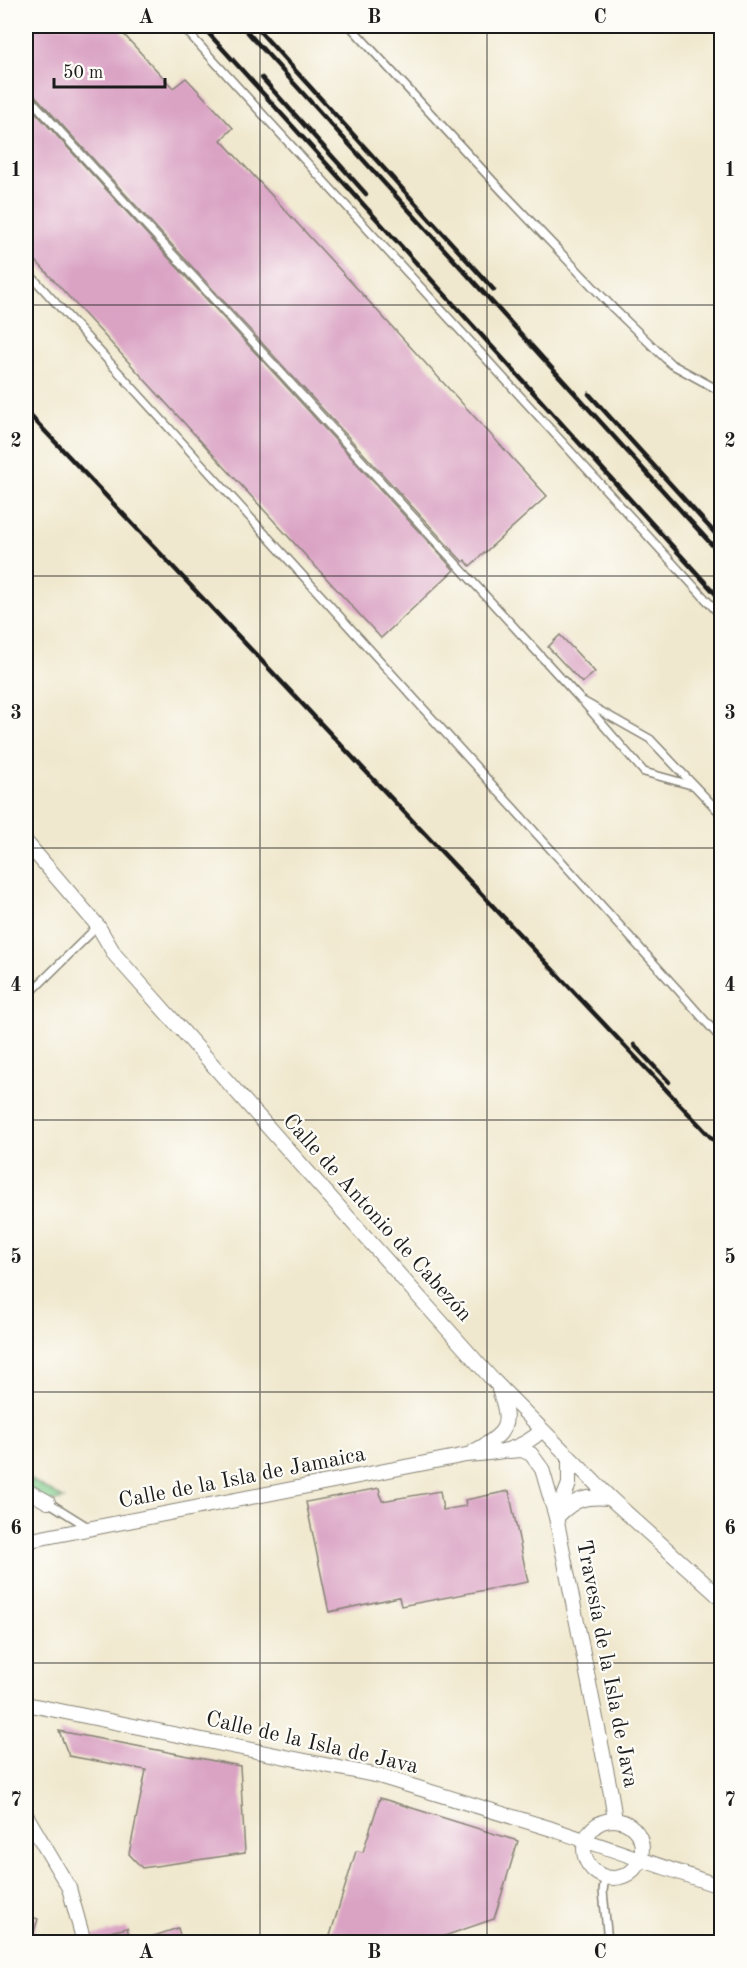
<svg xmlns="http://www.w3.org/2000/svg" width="747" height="1968" font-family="'Old Standard TT',serif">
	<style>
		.green { fill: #7dc987; stroke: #4c7252; stroke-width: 1.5 }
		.building { fill: #daa3c4 }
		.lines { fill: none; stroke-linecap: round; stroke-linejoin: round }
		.lane-casing { stroke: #868275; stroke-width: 10 }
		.street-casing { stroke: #868275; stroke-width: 16 }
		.lane { stroke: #fff; stroke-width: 7 }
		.street { stroke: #fff; stroke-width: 14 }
		.rail { stroke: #1c1c1c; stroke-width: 4.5 }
		.grid { fill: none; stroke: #1c1c1c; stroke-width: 1.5; stroke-opacity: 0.55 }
		.labels { text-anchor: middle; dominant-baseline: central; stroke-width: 4.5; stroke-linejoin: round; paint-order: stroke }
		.street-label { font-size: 22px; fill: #1c1c1c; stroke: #fdfcf7 }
		.neatline { fill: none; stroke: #1c1c1c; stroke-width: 2 }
		.grid-label { font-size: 20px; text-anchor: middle; font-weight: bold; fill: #1c1c1c }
	</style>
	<rect width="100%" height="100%" fill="#fdfcf7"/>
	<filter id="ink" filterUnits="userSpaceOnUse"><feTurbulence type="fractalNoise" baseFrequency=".0167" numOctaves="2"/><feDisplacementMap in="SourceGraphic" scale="12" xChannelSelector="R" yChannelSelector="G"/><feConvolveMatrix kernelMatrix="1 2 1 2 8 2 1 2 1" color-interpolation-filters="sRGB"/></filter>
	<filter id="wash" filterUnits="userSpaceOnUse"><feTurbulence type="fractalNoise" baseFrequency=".008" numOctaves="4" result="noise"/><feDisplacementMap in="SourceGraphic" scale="24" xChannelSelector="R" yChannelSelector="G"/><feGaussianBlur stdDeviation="1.35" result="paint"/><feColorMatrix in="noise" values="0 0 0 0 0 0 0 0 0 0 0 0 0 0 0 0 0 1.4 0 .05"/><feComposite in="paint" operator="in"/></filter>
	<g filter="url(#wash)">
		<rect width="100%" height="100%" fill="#f0e8ce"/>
		<path class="green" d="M 26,1477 L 64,1499 L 26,1508 Z"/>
		<g id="blocks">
			<g class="building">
				<path d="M 26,26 L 116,26 L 173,88 L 186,78 L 233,128 L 221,140 L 547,496 L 470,566 L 465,560 L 463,562 L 30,90 L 26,88 Z"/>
				<path d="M 26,102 L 454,570 L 381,638 L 26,250 Z"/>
				<path d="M 560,635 L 595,672 L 582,683 L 548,647 Z"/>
				<path d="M 379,1488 L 382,1501 L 440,1491 L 443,1510 L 466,1506 L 465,1500 L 509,1491 L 528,1582 L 401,1606 L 399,1597 L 329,1612 L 306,1502 Z"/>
				<path d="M 59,1731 L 240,1766 L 245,1853 L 142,1868 L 129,1854 L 146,1770 L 69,1756 Z"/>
				<path d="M 380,1798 L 518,1841 L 494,1919 L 427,1942 L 340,1942 L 329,1939 L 356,1851 L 363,1852 Z"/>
				<path d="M 26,1915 L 38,1919 L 31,1942 L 26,1942 Z"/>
				<path d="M 127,1928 L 131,1942 L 93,1942 L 92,1936 Z"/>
				<path d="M 178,1928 L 182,1942 L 142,1942 L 142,1940 Z"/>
			</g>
		</g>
	</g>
	<g filter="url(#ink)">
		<use href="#blocks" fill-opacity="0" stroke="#868275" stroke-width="1.5"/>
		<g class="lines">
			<g class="lane-casing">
				<g id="lane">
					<path d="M 182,26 L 722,617"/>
					<path d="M 350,26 L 503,192 L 613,308 L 671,364 L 722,392"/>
					<path d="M 26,94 L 581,700 L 650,739 L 722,815"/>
					<path d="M 26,270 L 679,991 L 722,1040"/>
					<path d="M 585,704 L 644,772 L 691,785"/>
					<path d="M 26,997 L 98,926"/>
					<path d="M 48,1502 L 88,1527"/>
					<path d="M 605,1877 L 603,1891 L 608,1942"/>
				</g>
			</g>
			<g class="street-casing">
				<g id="street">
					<path d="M 26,842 L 98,926 L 115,955 L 491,1378 L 610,1498 L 722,1599"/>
					<path d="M 509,1451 L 522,1450 L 531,1454 L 542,1469 L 556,1517 L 611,1794 L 615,1820"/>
					<path d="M 473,1452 C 506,1434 513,1426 499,1390"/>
					<path d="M 26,1490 L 48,1502"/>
					<path d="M 558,1516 C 575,1498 586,1496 610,1498"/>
					<path d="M 556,1517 L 569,1484 L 569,1457"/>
					<path d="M 26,1541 L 466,1455 C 495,1453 520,1452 542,1430"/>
					<path d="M 26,1704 L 379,1776 L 552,1829 L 722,1887"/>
					<path d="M 26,1815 L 69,1888 L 84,1942"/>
					<circle cx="613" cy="1849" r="29"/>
				</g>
			</g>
			<use href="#lane" class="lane"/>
			<use href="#street" class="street"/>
			<g class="rail">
				<path d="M 202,26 L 722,601"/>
				<path d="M 242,26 L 722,556"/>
				<path d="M 255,26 L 494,290"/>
				<path d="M 262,78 L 366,194"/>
				<path d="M 589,394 L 722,541"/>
				<path d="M 26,411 L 722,1149"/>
				<path d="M 634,1045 L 669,1082"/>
			</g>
		</g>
	</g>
	<path class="grid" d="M 260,26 L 260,1942M 487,26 L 487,1942M 26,305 L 722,305M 26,576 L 722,576M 26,848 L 722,848M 26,1120 L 722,1120M 26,1392 L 722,1392M 26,1663 L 722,1663"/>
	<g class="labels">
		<g class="street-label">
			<text transform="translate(377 1218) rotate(48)">Calle de Antonio de Cabezón</text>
			<text transform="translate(242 1478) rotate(-11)">Calle de la Isla de Jamaica</text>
			<text transform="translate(607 1664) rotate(79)">Travesía de la Isla de Java</text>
			<text transform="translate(312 1743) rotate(13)">Calle de la Isla de Java</text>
		</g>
	</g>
	<rect width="747" height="1968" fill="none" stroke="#fdfcf7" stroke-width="66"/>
	<path d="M54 78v9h111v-9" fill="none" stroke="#1c1c1c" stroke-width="3"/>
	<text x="63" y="78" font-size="18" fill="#1c1c1c" stroke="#fdfcf7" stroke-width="4.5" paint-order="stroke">50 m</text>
	<rect x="33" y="33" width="681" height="1902" class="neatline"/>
	<g class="grid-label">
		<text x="146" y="23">A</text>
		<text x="374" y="23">B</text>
		<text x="600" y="23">C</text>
		<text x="16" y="176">1</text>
		<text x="730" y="176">1</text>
		<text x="16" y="447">2</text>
		<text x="730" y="447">2</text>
		<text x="16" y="719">3</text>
		<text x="730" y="719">3</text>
		<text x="16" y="991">4</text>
		<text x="730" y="991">4</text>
		<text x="16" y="1263">5</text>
		<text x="730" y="1263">5</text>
		<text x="16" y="1534">6</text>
		<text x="730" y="1534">6</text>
		<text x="16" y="1806">7</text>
		<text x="730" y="1806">7</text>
		<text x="146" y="1958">A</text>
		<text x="374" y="1958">B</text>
		<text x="600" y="1958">C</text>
	</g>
</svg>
